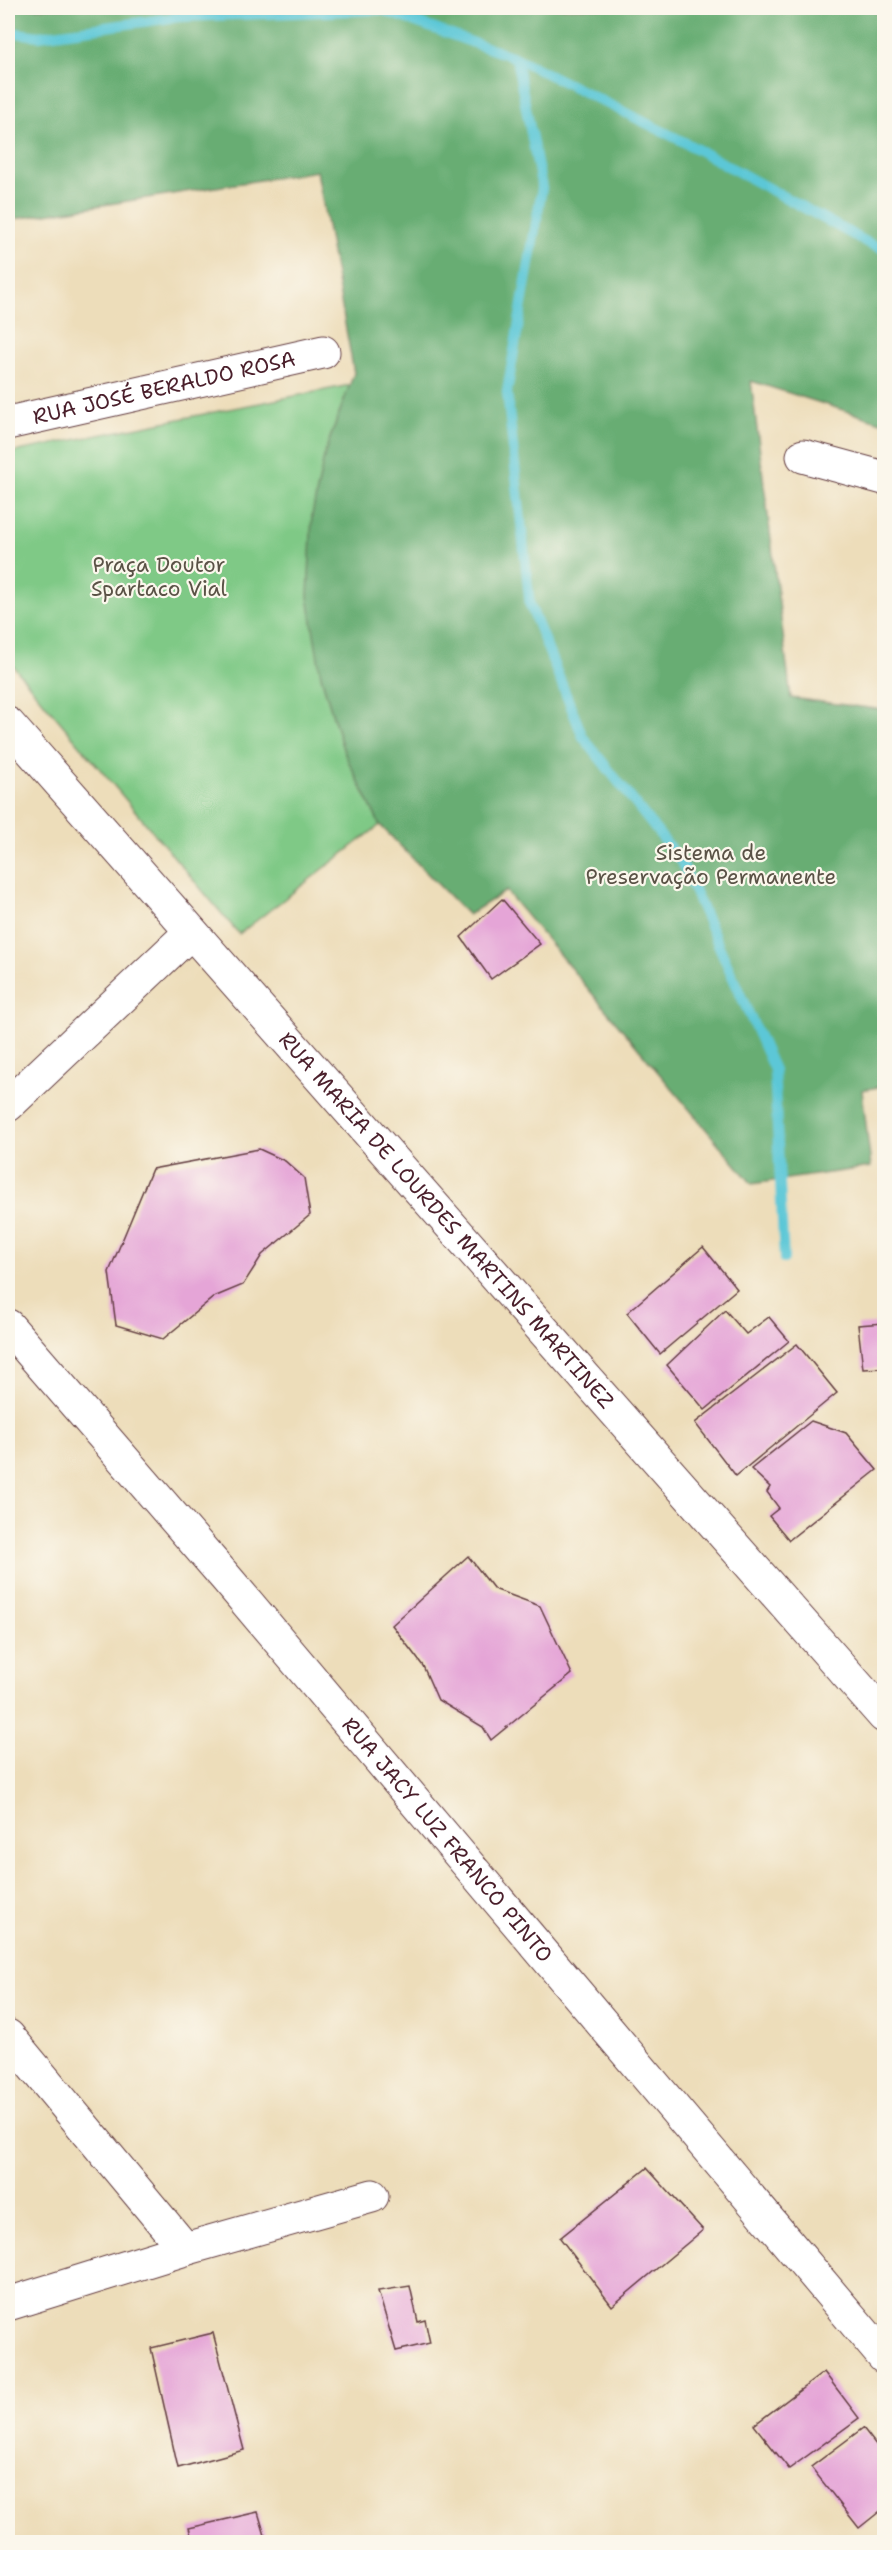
<svg xmlns="http://www.w3.org/2000/svg" width="892" height="2550" font-family="'Shantell Sans',sans-serif">
	<style>
		.green { fill: #7fc986; stroke: #647458; stroke-width: 1.5 }
		.forest { fill: #67ad73; stroke: #58664f; stroke-width: 1.5 }
		.lines { fill: none; stroke-linecap: round; stroke-linejoin: round }
		.stream { stroke: #5cc7d7; stroke-width: 10 }
		.building { fill: #e5a5d7 }
		.minor-casing { stroke: #623c40; stroke-width: 35 }
		.minor { stroke: #fff; stroke-width: 33 }
		.labels { text-anchor: middle; dominant-baseline: central; stroke-width: 4.5; stroke-linejoin: round; paint-order: stroke }
		.street-label { font-size: 21px; fill: #4a1f2b; stroke: #fbf7ec }
		.park-label { font-size: 21px; fill: #5a5246; stroke: #fbf7ec }
	</style>
	<rect width="100%" height="100%" fill="#fbf7ec"/>
	<filter id="ink" filterUnits="userSpaceOnUse"><feTurbulence type="fractalNoise" baseFrequency=".0167" numOctaves="2"/><feDisplacementMap in="SourceGraphic" scale="12" xChannelSelector="R" yChannelSelector="G"/><feConvolveMatrix kernelMatrix="1 2 1 2 8 2 1 2 1" color-interpolation-filters="sRGB"/></filter>
	<filter id="wash" filterUnits="userSpaceOnUse"><feTurbulence type="fractalNoise" baseFrequency=".008" numOctaves="4" result="noise"/><feDisplacementMap in="SourceGraphic" scale="24" xChannelSelector="R" yChannelSelector="G"/><feGaussianBlur stdDeviation="1.35" result="paint"/><feColorMatrix in="noise" values="0 0 0 0 0 0 0 0 0 0 0 0 0 0 0 0 0 1.4 0 .05"/><feComposite in="paint" operator="in"/></filter>
	<g filter="url(#wash)">
		<rect width="100%" height="100%" fill="#edddba"/>
		<path class="green" d="M 350,385 L 325,452 L 321,676 L 344,752 L 380,825 L 239,934 L 8,660 L 8,453 Z"/>
		<path class="forest" d="M 8,8 L 867,8 L 884,16 L 884,423 L 751,381 L 791,698 L 884,710 L 884,1086 L 862,1090 L 871,1167 L 752,1184 L 506,891 L 468,915 L 380,825 L 344,752 L 321,676 L 308,597 L 312,515 L 325,452 L 354,373 L 317,171 L 8,220 Z"/>
		<g class="lines">
			<g class="stream">
				<path d="M 8,32 L 39,36 L 179,17 L 382,10 L 516,58 L 684,142 L 870,244 L 884,249"/>
				<path d="M 516,58 L 542,188 L 507,392 L 530,605 L 583,737 L 682,863 L 774,1070 L 784,1259"/>
			</g>
		</g>
		<g id="blocks">
			<g class="building">
				<path d="M 502,899 L 540,944 L 491,979 L 461,937 Z"/>
				<path d="M 259,1149 L 285,1161 L 304,1178 L 310,1215 L 262,1255 L 243,1285 L 214,1297 L 163,1339 L 116,1325 L 109,1272 L 152,1169 Z"/>
				<path d="M 703,1247 L 737,1289 L 660,1354 L 627,1313 Z"/>
				<path d="M 725,1310 L 746,1334 L 769,1317 L 789,1341 L 705,1410 L 667,1365 Z"/>
				<path d="M 884,1323 L 884,1368 L 863,1369 L 858,1325 Z"/>
				<path d="M 797,1344 L 837,1393 L 736,1476 L 695,1423 Z"/>
				<path d="M 811,1421 L 846,1433 L 877,1470 L 789,1540 L 769,1516 L 779,1508 L 767,1492 L 770,1487 L 751,1469 Z"/>
				<path d="M 468,1556 L 494,1589 L 540,1606 L 572,1674 L 491,1740 L 483,1727 L 438,1700 L 423,1666 L 392,1625 Z"/>
				<path d="M 647,2168 L 703,2230 L 612,2306 L 560,2238 Z"/>
				<path d="M 410,2286 L 418,2322 L 425,2320 L 430,2343 L 396,2351 L 378,2291 Z"/>
				<path d="M 213,2333 L 244,2450 L 178,2468 L 151,2348 Z"/>
				<path d="M 824,2372 L 859,2418 L 789,2469 L 754,2425 Z"/>
				<path d="M 863,2428 L 884,2455 L 884,2508 L 859,2528 L 811,2467 Z"/>
				<path d="M 258,2512 L 267,2542 L 193,2542 L 189,2528 Z"/>
			</g>
		</g>
	</g>
	<g filter="url(#ink)">
		<use href="#blocks" fill-opacity="0" stroke="#623c40" stroke-width="1.5"/>
		<g class="lines">
			<g class="minor-casing">
				<g id="minor">
					<path id="s1" d="M 8,423 L 323,352"/>
					<path d="M 803,456 L 884,478"/>
					<path id="s2" d="M 8,724 L 884,1716"/>
					<path d="M 8,1105 L 191,932"/>
					<path id="s3" d="M 8,1326 L 227,1579 L 884,2357"/>
					<path d="M 8,2036 L 185,2249"/>
					<path d="M 8,2304 L 185,2249 L 372,2196"/>
				</g>
			</g>
			<use href="#minor" class="minor"/>
		</g>
	</g>
	<g class="labels">
		<g class="street-label">
			<text stroke="none"><textPath href="#s1" startOffset="160">RUA JOSÉ BERALDO ROSA</textPath></text>
			<text stroke="none"><textPath href="#s2" startOffset="662">RUA MARIA DE LOURDES MARTINS MARTINEZ</textPath></text>
			<text stroke="none"><textPath href="#s3" startOffset="676">RUA JACY LUZ FRANCO PINTO</textPath></text>
		</g>
		<g class="park-label">
			<text x="159" y="565">Praça Doutor<tspan x="159" dy="24">Spartaco Vial</tspan></text>
			<text x="711" y="853">Sistema de<tspan x="711" dy="24">Preservação Permanente</tspan></text>
		</g>
	</g>
	<rect width="892" height="2550" fill="none" stroke="#fbf7ec" stroke-width="30"/>
</svg>
